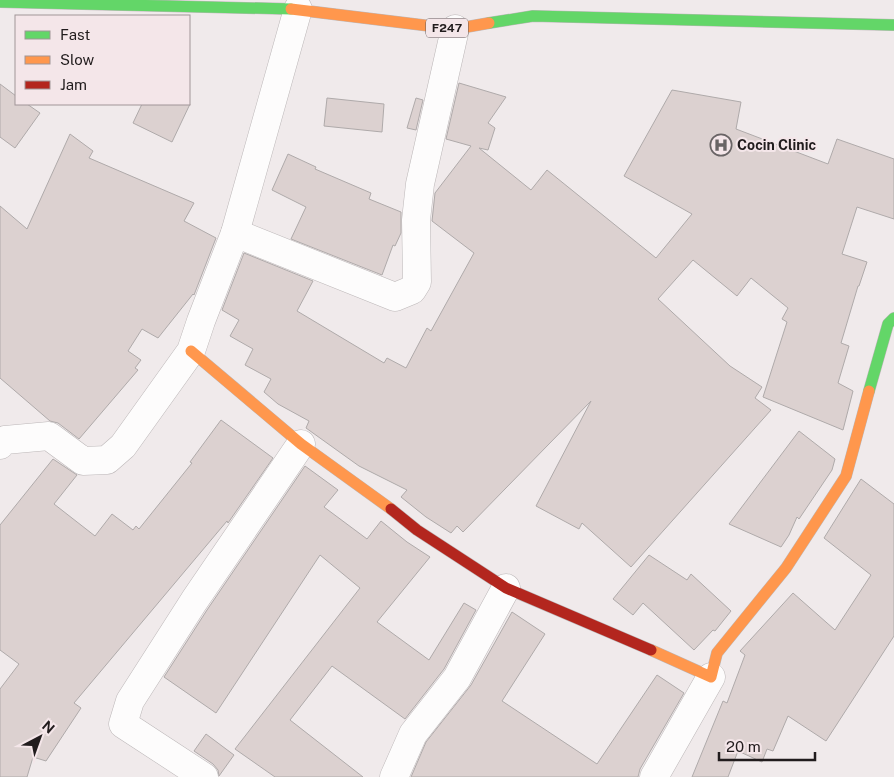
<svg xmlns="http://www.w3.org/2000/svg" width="894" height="777" font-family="'Public Sans',sans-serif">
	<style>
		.building { fill: #dcd1d0; stroke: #afaaaa }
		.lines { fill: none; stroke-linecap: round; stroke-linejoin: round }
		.street-casing { stroke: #bcb7b8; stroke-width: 29 }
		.fast-casing { stroke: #bcb7b8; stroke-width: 12 }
		.slow-casing { stroke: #bcb7b8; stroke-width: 12 }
		.jam-casing { stroke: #bcb7b8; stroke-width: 12 }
		.street { stroke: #fdfcfc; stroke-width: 28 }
		.fast { stroke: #63d668; stroke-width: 11 }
		.slow { stroke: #ff974d; stroke-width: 11 }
		.jam { stroke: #b3261e; stroke-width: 11 }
		.labels { text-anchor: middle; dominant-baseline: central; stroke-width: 4; stroke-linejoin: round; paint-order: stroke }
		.shield { fill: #f4e6e9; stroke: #60595a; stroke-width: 1 }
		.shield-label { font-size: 12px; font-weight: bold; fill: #211c1d }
		.poi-label { font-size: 14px; font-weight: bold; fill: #211c1d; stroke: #f4e6e9; text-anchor: start }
	</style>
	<rect width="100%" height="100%" fill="#f0eaeb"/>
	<g class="building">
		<path d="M 459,83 L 506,97 L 488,123 L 495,128 L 488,150 L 479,148 L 531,190 L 547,170 L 656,258 L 692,214 L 624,176 L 672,90 L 741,102 L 736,129 L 828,164 L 837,139 L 894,159 L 894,219 L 857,207 L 842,254 L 867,262 L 859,286 L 858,286 L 841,343 L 849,346 L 838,383 L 853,391 L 843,430 L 763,397 L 787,322 L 782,319 L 788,308 L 751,278 L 737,296 L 693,260 L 658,299 L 730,366 L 762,387 L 755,398 L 771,410 L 631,567 L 582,523 L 579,529 L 536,506 L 591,401 L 463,532 L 457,526 L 451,533 L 426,517 L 401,497 L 407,490 L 359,466 L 306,428 L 309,421 L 278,404 L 264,392 L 271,379 L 245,365 L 253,349 L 230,336 L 239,320 L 222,310 L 244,253 L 313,281 L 297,311 L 384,363 L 387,358 L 406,368 L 427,328 L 431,331 L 474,253 L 432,221 L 435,193 L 471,146 L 446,139 Z"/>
		<path d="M 0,84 L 16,96 L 16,104 L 27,104 L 40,113 L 15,148 L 0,137 Z"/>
		<path d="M 327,98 L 384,104 L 382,132 L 324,126 Z"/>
		<path d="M 416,98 L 423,100 L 416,130 L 407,128 Z"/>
		<path d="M 142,104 L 190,104 L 172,142 L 133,123 Z"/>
		<path d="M 70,134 L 93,151 L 89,158 L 194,203 L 184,221 L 216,238 L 194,295 L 193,294 L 158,338 L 142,329 L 128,351 L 141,360 L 135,368 L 138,370 L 79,439 L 58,423 L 50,421 L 0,378 L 0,206 L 27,229 Z"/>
		<path d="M 288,154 L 316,167 L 315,169 L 371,193 L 369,199 L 401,212 L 401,233 L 395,246 L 393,245 L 382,275 L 291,239 L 306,207 L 272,190 Z"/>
		<path d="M 221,420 L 273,458 L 228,523 L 227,521 L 74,703 L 81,708 L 46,761 L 33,757 L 27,777 L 0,777 L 0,689 L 19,664 L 0,650 L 0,525 L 53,459 L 77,475 L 54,504 L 95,536 L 112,514 L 133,530 L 136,526 L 139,529 L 192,463 L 190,462 Z"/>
		<path d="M 799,431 L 835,459 L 832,470 L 799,519 L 797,517 L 789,535 L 781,547 L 729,524 Z"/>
		<path d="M 305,466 L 338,490 L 324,507 L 367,539 L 381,521 L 407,542 L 430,557 L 377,622 L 429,660 L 464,603 L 476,610 L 444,669 L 405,719 L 332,666 L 290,720 L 363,777 L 275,777 L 235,749 L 360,588 L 320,555 L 216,713 L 164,677 L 207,610 Z"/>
		<path d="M 861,479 L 894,504 L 894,636 L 826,741 L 788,716 L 773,751 L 767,749 L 762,762 L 738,751 L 728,777 L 692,777 L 723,701 L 727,703 L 745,655 L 740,651 L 793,593 L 835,630 L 871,575 L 824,538 Z"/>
		<path d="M 649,555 L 687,580 L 691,574 L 731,611 L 715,631 L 713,630 L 694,650 L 643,603 L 633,615 L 613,599 Z"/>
		<path d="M 512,612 L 545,634 L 502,701 L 597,764 L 657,675 L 684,693 L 640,769 L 638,777 L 411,777 L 426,742 L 471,685 Z"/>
		<path d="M 206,734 L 234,755 L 219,776 L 218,770 L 213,764 L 194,751 Z"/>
	</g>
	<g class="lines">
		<g class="street-casing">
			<g id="street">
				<path d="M 235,233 L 395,297 L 412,290 L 417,282 L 416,220 L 420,184 L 455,29"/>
				<path d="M 0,445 L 5,440 L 49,436 L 83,461 L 107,460 L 123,446 L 191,351 L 201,321 L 235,233 L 298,9"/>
				<path d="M 204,777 L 123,724 L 130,701 L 194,601 L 301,444"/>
				<path d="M 394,777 L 413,734 L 457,678 L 506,588"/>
				<path d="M 654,777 L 711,677"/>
			</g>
		</g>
		<g class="fast-casing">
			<g id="fast">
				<path d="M 0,2 L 291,9"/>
				<path d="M 489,23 L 533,16 L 894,25"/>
				<path d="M 869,391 L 888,324 L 894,318"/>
			</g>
		</g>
		<g class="slow-casing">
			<g id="slow">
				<path d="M 291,9 L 455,29 L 489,23"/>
				<path d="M 191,351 L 301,444 L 391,509"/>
				<path d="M 651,650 L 711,677 L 717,653 L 786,568 L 846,476 L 869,391"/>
			</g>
		</g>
		<g class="jam-casing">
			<path id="jam" d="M 391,509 L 417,530 L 506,588 L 651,650"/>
		</g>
		<use href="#street" class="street"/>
		<use href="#fast" class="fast"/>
		<use href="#slow" class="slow"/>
		<use href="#jam" class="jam"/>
	</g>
	<defs>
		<g id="hospital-ring" transform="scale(1.125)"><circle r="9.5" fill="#f4e6e9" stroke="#696465" stroke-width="1.5"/><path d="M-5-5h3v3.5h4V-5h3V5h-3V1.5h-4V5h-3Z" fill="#696465"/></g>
	</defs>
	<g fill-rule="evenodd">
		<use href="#hospital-ring" x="721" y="145"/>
	</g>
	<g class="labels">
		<rect class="shield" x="426" y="18.5" width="42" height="19" rx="4"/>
		<g class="shield-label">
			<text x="447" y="28">F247</text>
		</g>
		<g class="poi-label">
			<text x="737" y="145">Cocin Clinic</text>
		</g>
	</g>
	<rect x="15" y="15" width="175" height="90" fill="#f4e6e9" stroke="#a09597"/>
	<rect x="25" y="31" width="25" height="8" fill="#63d668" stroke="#a09597"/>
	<text x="60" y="40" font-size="15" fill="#211c1d">Fast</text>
	<rect x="25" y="56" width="25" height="8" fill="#ff974d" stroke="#a09597"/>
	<text x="60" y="65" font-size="15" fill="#211c1d">Slow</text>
	<rect x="25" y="81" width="25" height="8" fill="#b3261e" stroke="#a09597"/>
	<text x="60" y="90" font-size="15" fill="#211c1d">Jam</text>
	<g transform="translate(40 737) rotate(41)" stroke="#f4e6e9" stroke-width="4" paint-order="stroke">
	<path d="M0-4L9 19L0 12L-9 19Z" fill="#211c1d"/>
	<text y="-8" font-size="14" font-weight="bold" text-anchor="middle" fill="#211c1d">N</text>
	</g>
	<path d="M719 752v8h96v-8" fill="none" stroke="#211c1d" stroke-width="2.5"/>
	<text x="726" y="752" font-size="15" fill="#211c1d" stroke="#f4e6e9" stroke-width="4" paint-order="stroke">20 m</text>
</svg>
